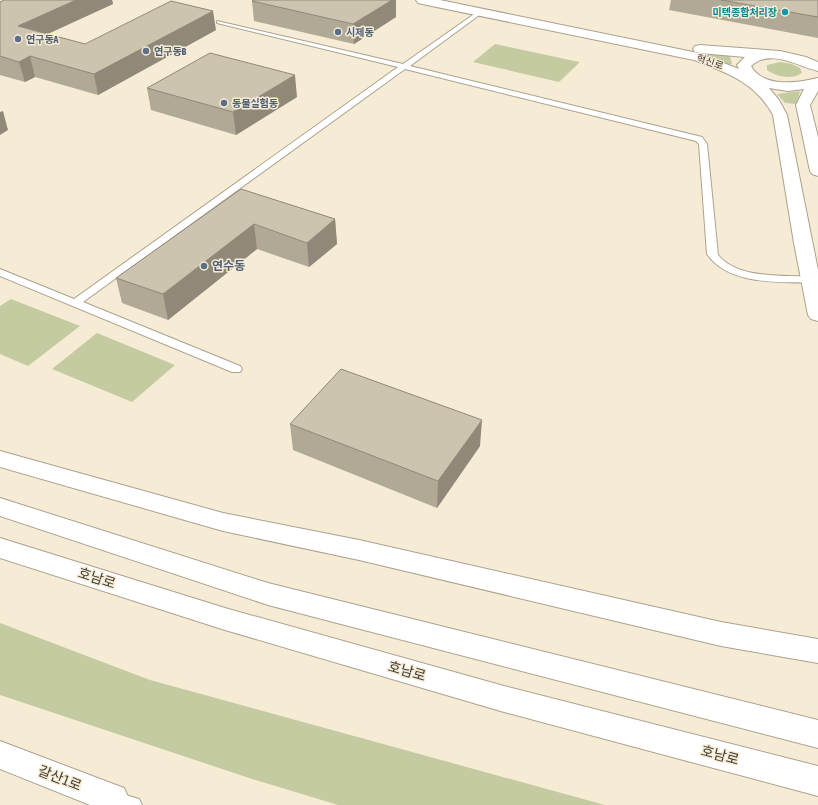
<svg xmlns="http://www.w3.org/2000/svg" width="818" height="805" font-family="'Asap Condensed','Noto Sans KR',sans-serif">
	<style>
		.green { fill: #c4cba0 }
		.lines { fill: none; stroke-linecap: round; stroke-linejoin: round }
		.lane-casing { stroke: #aba28e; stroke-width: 2 }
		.street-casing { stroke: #aba28e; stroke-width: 2 }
		.secondary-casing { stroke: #aba28e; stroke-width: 2 }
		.highway-casing { stroke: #aba28e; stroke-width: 2 }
		.lane { fill: #fff; fill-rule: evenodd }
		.street { fill: #fff; fill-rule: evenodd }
		.secondary { fill: #fff; fill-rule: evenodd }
		.highway { fill: #fff; fill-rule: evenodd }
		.wall { fill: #b0a996 }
		.shaded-wall { fill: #90897a }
		.building { fill: #cdc4af; stroke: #90897a }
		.culture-dot { fill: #0f9aa8; stroke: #f6ecd6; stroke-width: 1.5 }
		.service-dot { fill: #5c6f8a; stroke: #f6ecd6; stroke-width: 1.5 }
		.labels { text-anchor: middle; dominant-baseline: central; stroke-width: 3; stroke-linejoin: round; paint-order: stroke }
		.far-culture-label { font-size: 10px; font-weight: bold; fill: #0d838f; stroke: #f6ecd6; text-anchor: end }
		.far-service-label { font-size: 10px; font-weight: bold; fill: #4e5e75; stroke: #f6ecd6; text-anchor: start }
		.far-street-label { font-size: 10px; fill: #3e3a32; stroke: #f6ecd6 }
		.service-label { font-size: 12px; font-weight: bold; fill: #4e5e75; stroke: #f6ecd6; text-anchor: start }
		.near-street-label { font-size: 14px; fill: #3e3a32; stroke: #f6ecd6 }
	</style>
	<rect width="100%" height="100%" fill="#f6ecd6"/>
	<g class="green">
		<path d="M 495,44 L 579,62 L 579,63 L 559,82 L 473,62 Z"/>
		<path d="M 702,52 L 730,56 L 732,64 L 729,64 L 699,54 Z"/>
		<path d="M 780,62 L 792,64 L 800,68 L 802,73 C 793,80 776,77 767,70 L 767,65 Z"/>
		<path d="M 800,91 L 797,104 L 785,103 L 777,94 Z"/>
		<path d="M 11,299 L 80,326 L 28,366 L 0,354 L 0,306 Z"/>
		<path d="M 97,333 L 175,365 L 132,402 L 52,369 Z"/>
		<path d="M 0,623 L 150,680 L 605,805 L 338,805 L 252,779 L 0,695 Z"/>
	</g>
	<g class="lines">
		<g class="lane-casing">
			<g id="lane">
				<path d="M 480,10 L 482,11 L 482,13 L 410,66 L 702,137 L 707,144 L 718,255 C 738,280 788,275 818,277 L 818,283 C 782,281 730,287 707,254 L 699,144 L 696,141 L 405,69 L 83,302 L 240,366 L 242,369 L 240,372 L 232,372 L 0,276 L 0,269 L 74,299 L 398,67 L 217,23 L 217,21 L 403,64 Z"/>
				<path d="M 113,791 L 139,799 L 142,805 L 107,805 L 104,799 L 107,793 Z"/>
			</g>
		</g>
		<g class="street-casing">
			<path id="street" d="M 0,741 L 124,788 L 129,799 L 126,805 L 90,805 L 0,769 Z"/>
		</g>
		<g class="secondary-casing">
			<path id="secondary" d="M 416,0 L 440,0 L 698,53 L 739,69 L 737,65 L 745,57 L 700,53 L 695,52 L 693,49 L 695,46 L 700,45 L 780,51 L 806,57 L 818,62 L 818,71 C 797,66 771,48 751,66 C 763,88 798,83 818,78 L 818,91 L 810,105 L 818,137 L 818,176 L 812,174 L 810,171 L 796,105 L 804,89 L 788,91 L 769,88 L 779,100 L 787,115 L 818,270 L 818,321 L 811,319 L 808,315 L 794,243 L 773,115 C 755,82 727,73 694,60 L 422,4 L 418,3 Z"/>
		</g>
		<g class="highway-casing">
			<g id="highway">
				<path d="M 0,451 L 223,513 L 359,540 L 721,622 L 818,639 L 818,663 L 721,646 L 359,560 L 223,531 L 0,467 Z"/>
				<path d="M 0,498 L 268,583 L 818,720 L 818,748 L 268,605 L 0,516 Z"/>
				<path d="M 0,538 L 225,608 L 504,686 L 818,766 L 818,796 L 504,712 L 225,630 L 0,558 Z"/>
			</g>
		</g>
		<use href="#lane" class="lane"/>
		<use href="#street" class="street"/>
		<use href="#secondary" class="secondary"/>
		<use href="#highway" class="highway"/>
	</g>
	<g class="wall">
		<path d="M 4,0 L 112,0 L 113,4 L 48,34 L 85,44 L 216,30 L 98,95 L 35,77 L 25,82 L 0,75 L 0,2 Z"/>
		<path d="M 671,0 L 818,0 L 818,38 L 669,10 Z"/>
		<path d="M 252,1 L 396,17 L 354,44 L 254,21 Z"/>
		<path d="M 147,88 L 297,97 L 236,135 L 151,110 Z"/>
		<path d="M 241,189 L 335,219 L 337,244 L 309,267 L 257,249 L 168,320 L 122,303 L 116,278 Z"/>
		<path d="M 290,424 L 480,446 L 437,508 L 293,450 Z"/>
	</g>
	<g class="shaded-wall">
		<path d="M 76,0 L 112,0 L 113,4 L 23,45 L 18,26 Z"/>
		<path d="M 392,0 L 396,0 L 396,17 L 354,44 L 353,24 Z"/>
		<path d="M 213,11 L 216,30 L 98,95 L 94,74 Z"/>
		<path d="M 30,56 L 35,77 L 25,82 L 19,62 Z"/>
		<path d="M 295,75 L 297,97 L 236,135 L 233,112 Z"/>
		<path d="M 3,111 L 8,130 L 0,135 L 0,112 Z"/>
		<path d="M 335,219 L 337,244 L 309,267 L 307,243 Z"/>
		<path d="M 254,224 L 257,249 L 168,320 L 163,294 Z"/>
		<path d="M 482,420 L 480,446 L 437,508 L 438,481 Z"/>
	</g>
	<g class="building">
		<path d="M 4,0 L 76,0 L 18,26 L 85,44 L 171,1 L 213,11 L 94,74 L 30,56 L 19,62 L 0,56 L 0,2 Z"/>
		<path d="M 254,0 L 392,0 L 353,24 L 252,1 Z"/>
		<path d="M 721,0 L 818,0 L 818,17 Z"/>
		<path d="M 210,53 L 295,75 L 233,112 L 147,88 Z"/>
		<path d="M 241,189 L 335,219 L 307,243 L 254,224 L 163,294 L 116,278 Z"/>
		<path d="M 341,369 L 482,420 L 438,481 L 290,424 Z"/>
	</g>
	<circle class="culture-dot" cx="785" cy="12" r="4"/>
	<g class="service-dot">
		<circle cx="338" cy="32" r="4"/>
		<circle cx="18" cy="39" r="4"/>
		<circle cx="146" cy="51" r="4"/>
		<circle cx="224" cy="103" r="4"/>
		<circle cx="204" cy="266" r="4"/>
	</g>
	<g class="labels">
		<g class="far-culture-label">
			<text x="777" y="12">미텍종합처리장</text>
		</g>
		<g class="far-service-label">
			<text x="346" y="32">시제동</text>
			<text x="26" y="39">연구동A</text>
			<text x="154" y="51">연구동B</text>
			<text x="232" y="103">동물실험동</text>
		</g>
		<g class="far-street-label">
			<text transform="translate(710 62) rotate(19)">혁신로</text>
		</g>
		<g class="service-label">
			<text x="212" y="266">연수동</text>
		</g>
		<g class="near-street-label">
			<text transform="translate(97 578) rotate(18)">호남로</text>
			<text transform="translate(407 671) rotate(16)">호남로</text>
			<text transform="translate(720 755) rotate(15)">호남로</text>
			<text transform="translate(60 778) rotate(21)">갈산1로</text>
		</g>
	</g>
</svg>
